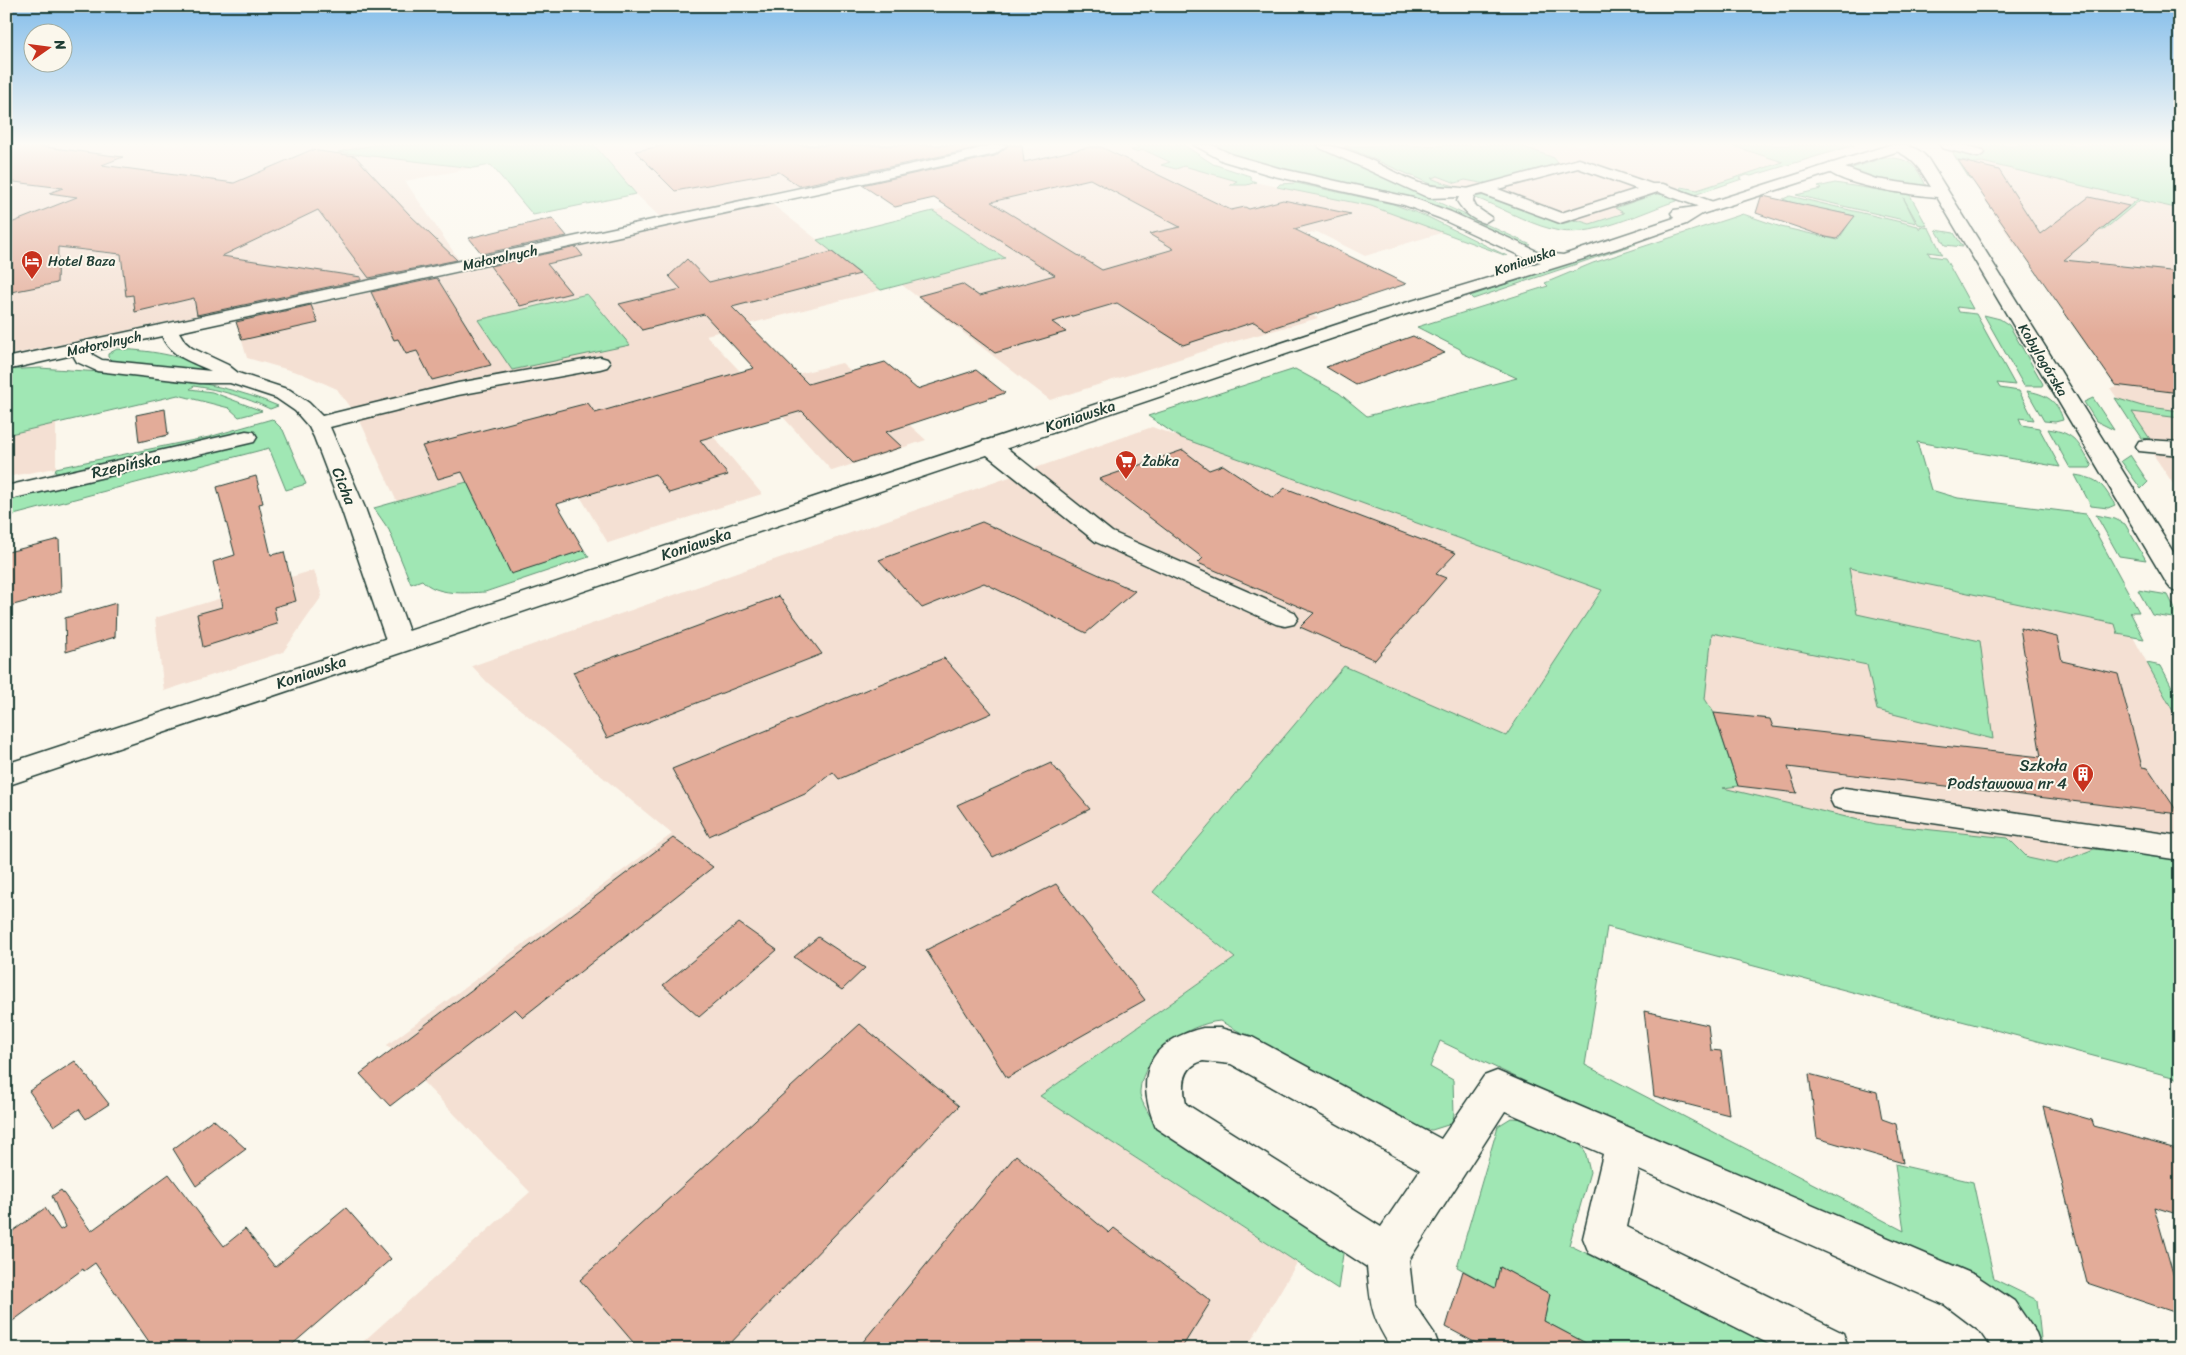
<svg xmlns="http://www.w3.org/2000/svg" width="2186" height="1355" font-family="Sriracha,sans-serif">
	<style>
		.built { fill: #f4e0d3 }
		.green { fill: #a0e7b4; stroke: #609274 }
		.building { fill: #e3ac99; stroke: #1f3d34; fill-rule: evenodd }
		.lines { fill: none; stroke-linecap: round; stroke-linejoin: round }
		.minor-casing { stroke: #1f3d34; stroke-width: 3 }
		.major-casing { stroke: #1f3d34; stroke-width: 3 }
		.minor { fill: #fbf7ec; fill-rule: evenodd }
		.major { fill: #fbf7ec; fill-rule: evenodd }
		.labels { text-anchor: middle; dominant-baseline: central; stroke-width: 4; stroke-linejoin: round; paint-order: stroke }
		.far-street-label { font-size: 14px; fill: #1f3d34; stroke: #fbf7ec }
		.far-poi-label { font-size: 14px; fill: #1f3d34; stroke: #fbf7ec; text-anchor: start }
		.street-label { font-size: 16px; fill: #1f3d34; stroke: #fbf7ec }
		.poi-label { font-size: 16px; fill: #1f3d34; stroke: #fbf7ec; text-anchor: end }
	</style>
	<rect width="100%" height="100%" fill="#fbf7ec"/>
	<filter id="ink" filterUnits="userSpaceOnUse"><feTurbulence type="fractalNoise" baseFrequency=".02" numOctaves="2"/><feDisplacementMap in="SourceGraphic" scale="10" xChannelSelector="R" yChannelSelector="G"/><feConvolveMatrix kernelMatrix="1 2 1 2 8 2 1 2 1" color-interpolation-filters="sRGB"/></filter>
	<g filter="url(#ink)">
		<g class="built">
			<path d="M 6,145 L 373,145 L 340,152 L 473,168 L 405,181 L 459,260 L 6,356 Z"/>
			<path d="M 594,145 L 971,145 L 975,147 L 660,217 L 636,194 Z"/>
			<path d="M 1046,145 L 1162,145 L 1249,181 L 1371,206 L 1444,232 L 1365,256 L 1317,232 L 1257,247 L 1234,272 L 1318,318 L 1236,341 L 1050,400 L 902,285 L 1005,258 L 933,211 L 980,199 L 934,170 Z"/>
			<path d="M 1519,145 L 1730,145 L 1784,162 L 1697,190 L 1683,186 L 1656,194 L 1616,207 L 1624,212 L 1590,224 L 1577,220 L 1559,224 L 1487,195 L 1462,190 L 1430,178 L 1438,176 L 1456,183 L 1465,180 L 1486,184 L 1556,164 L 1557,159 L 1554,158 Z"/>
			<path d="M 1982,162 L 2180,208 L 2180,494 L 2115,398 L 2117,398 L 2110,388 L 2116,388 L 2115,385 L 2023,253 L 2014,244 L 1963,165 Z"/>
			<path d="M 772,204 L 881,290 L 706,335 L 753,385 L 842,363 L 926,440 L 832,471 L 764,396 L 696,416 L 762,494 L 608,543 L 556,456 L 397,502 L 362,425 L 337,389 L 303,374 L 247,358 L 242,341 L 239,321 Z"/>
			<path d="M 56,423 L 56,468 L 6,477 L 6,435 Z"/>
			<path d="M 1152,427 L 1602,590 L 1663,497 L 2098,572 L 2180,724 L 2180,1079 L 1607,927 L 1153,893 L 1235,958 L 1040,1096 L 1297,1263 L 1246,1349 L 355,1349 L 530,1192 L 387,1045 L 672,834 L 488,683 L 472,666 Z"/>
			<path d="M 314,570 L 322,596 L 283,652 L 164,691 L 155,618 Z"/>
		</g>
		<g class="green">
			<path d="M 373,145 L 594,145 L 636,194 L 533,215 L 491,165 L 473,168 L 338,152 Z"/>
			<path d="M 1135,145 L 1184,145 L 1213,164 L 1250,176 L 1251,180 L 1256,182 L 1247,185 L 1230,185 L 1237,181 L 1184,166 L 1176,169 L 1161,165 L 1170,162 L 1144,150 L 1135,152 L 1131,150 L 1139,148 Z"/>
			<path d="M 1212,145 L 1314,145 L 1531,245 L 1524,246 C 1480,226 1437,204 1389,192 C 1336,179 1258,173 1212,145 Z"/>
			<path d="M 1519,145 L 1554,158 L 1558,163 L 1486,184 L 1465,180 L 1456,183 L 1438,176 L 1431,178 C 1441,183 1450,184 1461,188 L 1454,191 L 1430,184 L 1344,146 Z"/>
			<path d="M 1730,145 L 1855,145 L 1751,176 L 1747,175 L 1739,178 L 1742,179 L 1694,195 L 1681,189 L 1682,187 L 1697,190 L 1783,162 Z"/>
			<path d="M 1956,145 L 2180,145 L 2180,209 L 2140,200 L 2104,230 L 2100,230 L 2138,199 L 1982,162 L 1963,165 L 1972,179 L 1969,178 L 1958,161 L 1969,163 L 1968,161 L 1957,160 L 1953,153 L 1963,151 L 1977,155 L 1978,148 Z"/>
			<path d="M 1883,158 C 1908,157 1916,164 1926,186 L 1893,186 L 1849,169 Z"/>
			<path d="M 1296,183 L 1393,204 L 1428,217 L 1507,256 L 1371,206 L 1277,187 L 1280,184 Z"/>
			<path d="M 1835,183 L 1910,195 L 1927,226 L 1918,224 L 1903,197 L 1916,223 L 1796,195 L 1821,189 L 1818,187 Z"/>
			<path d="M 1656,194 L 1669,195 L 1679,200 C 1643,211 1590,241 1551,229 C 1524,222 1499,206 1473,197 L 1487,195 L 1561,224 L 1577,220 L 1590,224 L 1624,213 L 1615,208 Z"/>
			<path d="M 1790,196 L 1918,226 L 1920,230 L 1920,226 L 1929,228 L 1942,254 L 1928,252 L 1930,256 L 1945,258 L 1973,309 L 1957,307 L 1959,312 L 1976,314 L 2015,385 L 1997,383 L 2000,388 L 2019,391 L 2034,420 L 2019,418 L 2022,425 L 2039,428 L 2060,467 L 1917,442 L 1931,490 L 1958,498 L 2086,514 L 2139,612 L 2130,612 L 2144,639 L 2118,634 L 2115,624 L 1849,568 L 1857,614 L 1980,641 L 1993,739 L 1877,710 L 1867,665 L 1712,633 L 1705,699 L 1714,713 L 1738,786 L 1723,788 L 1876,824 L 2008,838 L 2028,858 L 2056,864 L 2094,849 L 2180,858 L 2180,1079 L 1607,927 L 1585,1065 L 1904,1231 L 1895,1164 L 1973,1182 L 1994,1279 L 2037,1300 L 2042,1349 L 2026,1349 L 2021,1318 L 1440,1041 L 1430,1067 L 1453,1080 L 1454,1115 L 1451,1124 L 1432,1130 L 1415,1129 L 1220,1021 C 1187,1024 1142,1055 1140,1091 C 1139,1099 1148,1112 1152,1119 L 1344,1247 L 1338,1289 L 1040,1096 L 1235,958 L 1153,892 L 1344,666 L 1506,736 L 1602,590 L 1179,437 L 1148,416 L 1295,369 L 1339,393 L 1367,416 L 1517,378 L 1462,353 L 1460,349 L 1417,327 L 1548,286 L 1545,283 L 1593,263 L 1743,214 L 1781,227 L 1838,240 L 1854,216 L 1793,203 L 1783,199 Z"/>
			<path d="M 933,211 L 1005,258 L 881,290 L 817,240 Z"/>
			<path d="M 1936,230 L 1954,233 L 1963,247 L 1945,245 Z"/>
			<path d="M 1630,242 L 1636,244 L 1473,299 L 1470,296 Z"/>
			<path d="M 587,294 L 630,345 L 512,370 L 478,320 Z"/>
			<path d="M 1984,315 L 2000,319 L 2009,325 L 2043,384 L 2042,386 L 2024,386 Z"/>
			<path d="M 117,349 C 144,350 187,355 210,371 L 114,363 L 108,357 L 108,354 Z"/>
			<path d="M 40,368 C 120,374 204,374 278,406 L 270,409 C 245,397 221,390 194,386 L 190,389 L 212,392 L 262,411 L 239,417 L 229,408 L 178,395 L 6,435 L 6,370 Z"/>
			<path d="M 2027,391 C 2046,394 2058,401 2063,420 L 2055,422 L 2044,421 Z"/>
			<path d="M 2093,398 L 2114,430 L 2096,421 L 2084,402 Z"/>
			<path d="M 2115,398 L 2142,406 L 2180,411 L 2180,418 L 2132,412 L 2150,439 L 2141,438 Z"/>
			<path d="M 272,419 L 283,430 L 306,484 L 286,490 L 269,448 L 6,517 L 6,495 L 74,471 L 55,473 L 56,468 L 209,437 Z"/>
			<path d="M 2048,429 C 2076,433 2078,443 2092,466 L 2090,468 L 2070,468 Z"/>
			<path d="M 2130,455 L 2148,482 L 2141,489 L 2121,461 Z"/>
			<path d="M 2075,475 C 2100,479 2102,484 2115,505 L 2108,508 L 2091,506 Z"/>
			<path d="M 467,482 L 511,573 L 584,550 L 589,557 L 485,592 C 466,593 436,596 422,580 L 411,584 L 389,530 L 374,508 Z"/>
			<path d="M 2096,515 L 2115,519 L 2125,524 L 2146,560 L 2119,556 Z"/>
			<path d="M 2138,590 L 2168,595 L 2180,619 L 2152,615 Z"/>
			<path d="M 2147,663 L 2161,666 L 2180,702 L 2180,724 Z"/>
			<path d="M 1511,1118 L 1544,1120 L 1570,1132 L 1585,1151 L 1590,1172 L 1569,1245 L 1787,1349 L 1597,1349 L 1544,1321 L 1550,1294 L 1500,1267 L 1495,1288 L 1457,1267 L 1498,1126 Z"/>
		</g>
		<g class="building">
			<path d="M 6,145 L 30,145 L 123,157 L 102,165 L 234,183 L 311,150 L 355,156 L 409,214 L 457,260 L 369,278 L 318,210 L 222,256 L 361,277 L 361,280 L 197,315 L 194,298 L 135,312 L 133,295 L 126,296 L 121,254 L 58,247 L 57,283 L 6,293 L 6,225 L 77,197 L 49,193 L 63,188 L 6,181 Z"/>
			<path d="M 667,145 L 984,145 L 960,152 L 799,186 L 779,172 L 675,191 L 635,151 Z"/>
			<path d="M 1009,145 L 1022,145 L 1024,162 L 1089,147 L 1101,147 L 1231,210 L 1245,207 L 1249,209 L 1283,200 L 1351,214 L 1294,229 L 1406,284 L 1266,330 L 1254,322 L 1183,345 L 1117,303 L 1052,322 L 1066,332 L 995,353 L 918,296 L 962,284 L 979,296 L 1055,275 L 934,198 L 895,207 L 862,185 L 995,156 ZM 1090,179 L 1180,227 L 1149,234 L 1174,249 L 1102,270 L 991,202 Z"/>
			<path d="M 1958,160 L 1999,170 L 2040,234 L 2089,197 L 2129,206 L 2064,260 L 2180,272 L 2180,393 L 2115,385 Z"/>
			<path d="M 1763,196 L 1855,216 L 1837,239 L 1826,237 L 1756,213 L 1761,197 Z"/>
			<path d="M 552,218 L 567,236 L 482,254 L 469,238 Z"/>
			<path d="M 576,247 L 583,256 L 547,264 L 571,293 L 520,306 L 490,266 Z"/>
			<path d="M 832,252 L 860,274 L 732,307 L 808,384 L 885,362 L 917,389 L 976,370 L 1005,393 L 886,432 L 902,447 L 853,463 L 802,411 L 700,440 L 728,475 L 669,493 L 655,474 L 557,504 L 584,550 L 511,574 L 462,472 L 438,479 L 422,446 L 588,403 L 595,413 L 754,368 L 704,314 L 642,330 L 619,304 L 681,289 L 669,276 L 687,259 L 709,282 Z"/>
			<path d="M 437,278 L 491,365 L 432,380 L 417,351 L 406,354 L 398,339 L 394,340 L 371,292 Z"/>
			<path d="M 311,305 L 318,323 L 242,340 L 236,322 Z"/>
			<path d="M 1413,336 L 1445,353 L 1356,385 L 1326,367 Z"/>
			<path d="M 165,409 L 168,435 L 139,442 L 136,415 Z"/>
			<path d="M 1183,450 L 1209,470 L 1223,465 L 1273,498 L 1285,488 L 1456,553 L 1436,574 L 1446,578 L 1375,660 L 1300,627 L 1314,613 L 1198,563 L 1203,558 L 1099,479 Z"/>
			<path d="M 256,476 L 263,503 L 259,504 L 271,555 L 284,552 L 296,601 L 274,607 L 277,624 L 203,647 L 197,614 L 222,607 L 213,562 L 235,555 L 217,487 Z"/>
			<path d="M 982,522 L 1135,591 L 1086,633 L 984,583 L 922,608 L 879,560 Z"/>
			<path d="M 59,539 L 61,592 L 6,607 L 8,552 Z"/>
			<path d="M 779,596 L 822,654 L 607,738 L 573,672 Z"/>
			<path d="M 116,603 L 115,637 L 66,652 L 65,618 Z"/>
			<path d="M 2020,628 L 2057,637 L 2062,661 L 2118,674 L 2142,767 L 2148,768 L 2179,814 L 1788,767 L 1797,793 L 1738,786 L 1714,713 L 1770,719 L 1773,727 L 2041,757 Z"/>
			<path d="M 944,658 L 992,713 L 839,779 L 833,772 L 805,794 L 709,836 L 672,769 Z"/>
			<path d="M 1051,763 L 1090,809 L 993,857 L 957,805 Z"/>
			<path d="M 673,838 L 713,867 L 523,1017 L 515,1009 L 390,1106 L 360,1074 Z"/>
			<path d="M 1056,884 L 1145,1000 L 1007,1078 L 926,950 Z"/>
			<path d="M 739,923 L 777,950 L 699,1017 L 663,985 Z"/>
			<path d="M 818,937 L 865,968 L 842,990 L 794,957 Z"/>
			<path d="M 1644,1011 L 1708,1025 L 1711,1050 L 1721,1051 L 1729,1115 L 1654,1096 Z"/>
			<path d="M 860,1024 L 959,1106 L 725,1349 L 639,1349 L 580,1280 Z"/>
			<path d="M 75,1061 L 109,1104 L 86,1119 L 79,1109 L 54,1126 L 29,1091 Z"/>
			<path d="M 1809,1074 L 1877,1092 L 1882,1119 L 1896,1124 L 1903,1163 L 1817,1138 Z"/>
			<path d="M 2043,1106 L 2092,1120 L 2094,1126 L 2180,1150 L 2180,1215 L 2154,1207 L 2180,1298 L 2180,1314 L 2087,1283 Z"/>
			<path d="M 213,1119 L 246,1149 L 196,1186 L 173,1149 Z"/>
			<path d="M 1016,1155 L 1109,1233 L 1114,1228 L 1211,1301 L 1181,1349 L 857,1349 Z"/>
			<path d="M 169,1174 L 224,1246 L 245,1229 L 275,1267 L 346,1208 L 391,1259 L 287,1349 L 154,1349 L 95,1263 L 84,1271 L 83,1269 L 6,1326 L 6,1236 L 45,1208 L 60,1230 L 65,1227 L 52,1196 L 61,1190 L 91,1231 Z"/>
			<path d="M 1500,1267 L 1550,1294 L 1544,1321 L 1597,1349 L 1487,1349 L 1446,1327 L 1463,1271 L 1495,1288 Z"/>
		</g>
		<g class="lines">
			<g class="minor-casing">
				<g id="minor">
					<path d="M 990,145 L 1007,145 L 995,154 L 960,162 L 179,332 L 185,342 L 192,348 L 228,365 L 238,373 L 290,390 L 309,403 L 322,416 L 458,383 L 600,357 L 607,359 L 610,363 L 607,367 L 600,369 L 458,395 L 330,427 L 365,508 L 413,643 L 409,649 L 400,652 L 391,649 L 387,643 L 341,508 L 314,437 L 309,427 L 295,411 L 276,398 L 230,383 L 200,383 L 97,371 L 77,362 L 73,355 L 6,370 L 6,358 L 960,154 ZM 162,336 C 170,357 193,362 211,371 L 102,360 L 93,355 L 91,351 Z"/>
					<path d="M 1891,145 C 1906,145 1918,146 1928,159 L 2180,563 L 2180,592 L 2171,589 L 2167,584 L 1937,197 C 1913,195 1838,186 1824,167 L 1831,163 L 1876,179 L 1931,187 C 1920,169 1913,157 1892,149 Z"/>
					<path d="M 1940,145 L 1963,145 L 1983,150 L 1985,153 L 1978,157 L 1942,148 Z"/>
					<path d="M 1579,159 L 1652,184 L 1663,184 L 1716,203 L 1719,206 L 1711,211 L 1658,192 L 1560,223 L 1482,194 L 1468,197 L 1461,193 L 1463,190 ZM 1578,168 L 1637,189 L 1561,213 L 1498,189 Z"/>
					<path d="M 246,431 L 254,432 L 257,437 L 254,442 L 6,500 L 6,486 Z"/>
					<path d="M 990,440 L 998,441 L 1112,532 L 1294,612 L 1298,618 L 1294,624 L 1285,626 L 1276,624 L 1096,542 L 982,451 L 979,446 L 982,441 Z"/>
					<path d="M 2147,440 L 2180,442 L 2180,455 L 2139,451 L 2136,446 L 2139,441 Z"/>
					<path d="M 1845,788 L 2180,836 L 2180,860 L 1845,810 L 1834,807 L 1830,799 L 1834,791 Z"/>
					<path d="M 1203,1028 L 1220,1028 L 1252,1037 L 1441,1139 L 1484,1076 L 1497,1071 L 1975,1275 L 2014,1301 L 2036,1333 L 2042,1349 L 1993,1349 L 1982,1333 L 1945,1305 L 1639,1170 L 1627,1227 L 1843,1333 L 1849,1349 L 1779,1349 L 1589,1253 L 1583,1238 L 1603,1154 L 1505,1111 L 1409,1260 L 1414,1304 L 1434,1333 L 1440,1349 L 1392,1349 C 1370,1315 1371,1305 1367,1267 L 1156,1128 C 1134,1076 1148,1041 1203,1028 ZM 1203,1061 L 1231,1064 L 1420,1170 L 1381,1227 L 1186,1104 C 1182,1086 1182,1066 1203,1061 Z"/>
				</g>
			</g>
			<g class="major-casing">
				<g id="major">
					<path d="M 1194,145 L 1212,145 L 1233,155 L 1282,169 L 1413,198 L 1451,212 L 1539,252 L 1563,255 L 1674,218 L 1671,213 L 1674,210 L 1695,207 L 1889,145 L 1910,145 L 1908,148 L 1702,214 L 1686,224 L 1615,249 L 1387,320 L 6,786 L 6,764 L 1375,312 L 1541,262 L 1529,260 L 1439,218 L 1404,205 L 1274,176 L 1223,161 Z"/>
					<path d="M 1318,145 C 1354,145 1386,171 1419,183 C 1437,189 1456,185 1473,190 L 1475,193 L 1473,201 L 1476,207 L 1492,218 L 1484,223 C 1471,219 1464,212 1457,201 L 1459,197 L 1429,198 L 1320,148 Z"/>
				</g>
			</g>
			<use href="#minor" class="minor"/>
			<use href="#major" class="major"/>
		</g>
	</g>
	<linearGradient id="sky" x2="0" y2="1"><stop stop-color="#83bdea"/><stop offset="0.43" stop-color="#fdfbf6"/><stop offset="1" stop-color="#fdfbf6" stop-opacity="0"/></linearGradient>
	<rect width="2186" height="335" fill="url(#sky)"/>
	<defs>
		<g id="hotel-pin" transform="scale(1.125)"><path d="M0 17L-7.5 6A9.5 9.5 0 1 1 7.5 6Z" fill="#c8321e" stroke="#fbf7ec"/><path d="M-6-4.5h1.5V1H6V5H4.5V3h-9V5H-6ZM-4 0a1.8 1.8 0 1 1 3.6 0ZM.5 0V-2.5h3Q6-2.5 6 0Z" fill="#fff"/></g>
		<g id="supermarket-pin" transform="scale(1.125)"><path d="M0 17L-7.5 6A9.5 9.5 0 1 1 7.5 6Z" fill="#c8321e" stroke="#fbf7ec"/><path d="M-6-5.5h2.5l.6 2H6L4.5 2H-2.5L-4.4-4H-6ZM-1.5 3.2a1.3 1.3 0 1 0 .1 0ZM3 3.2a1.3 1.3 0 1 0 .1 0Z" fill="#fff"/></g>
		<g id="building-pin" transform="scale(1.125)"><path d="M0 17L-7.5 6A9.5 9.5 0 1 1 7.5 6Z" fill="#c8321e" stroke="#fbf7ec"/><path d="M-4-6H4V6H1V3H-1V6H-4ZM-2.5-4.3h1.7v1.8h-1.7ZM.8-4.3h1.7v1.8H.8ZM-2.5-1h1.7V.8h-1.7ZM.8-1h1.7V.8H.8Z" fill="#fff"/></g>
	</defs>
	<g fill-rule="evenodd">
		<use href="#hotel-pin" x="32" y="261"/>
		<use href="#supermarket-pin" x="1126" y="461"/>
		<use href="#building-pin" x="2083" y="774"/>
	</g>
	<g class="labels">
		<g class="far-street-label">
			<text transform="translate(500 258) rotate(-12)">Małorolnych</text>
			<text transform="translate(1525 261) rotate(-19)">Koniawska</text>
			<text transform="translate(104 344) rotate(-12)">Małorolnych</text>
			<text transform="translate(2043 360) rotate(59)">Kobylogórska</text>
		</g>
		<g class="far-poi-label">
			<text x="48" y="261">Hotel Baza</text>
			<text x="1142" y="461">Żabka</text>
		</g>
		<g class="street-label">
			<text transform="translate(1080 416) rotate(-18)">Koniawska</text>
			<text transform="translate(126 465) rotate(-13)">Rzepińska</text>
			<text transform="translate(344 486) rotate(68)">Cicha</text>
			<text transform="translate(696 544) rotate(-18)">Koniawska</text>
			<text transform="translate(311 672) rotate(-19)">Koniawska</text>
		</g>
		<g class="poi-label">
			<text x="2067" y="765">Szkoła<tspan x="2067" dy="18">Podstawowa nr 4</tspan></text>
		</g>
	</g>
	<rect width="2186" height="1355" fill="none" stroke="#fbf7ec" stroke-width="25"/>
	<rect x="12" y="12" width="2161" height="1330" fill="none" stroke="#1f3d34" stroke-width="2" filter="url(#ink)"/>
	<g transform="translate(48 48) rotate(76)"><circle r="24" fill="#fbf7ec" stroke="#a3ada2"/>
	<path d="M0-4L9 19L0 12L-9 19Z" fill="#c8321e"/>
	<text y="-8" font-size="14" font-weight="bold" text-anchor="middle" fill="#1f3d34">N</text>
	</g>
</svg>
